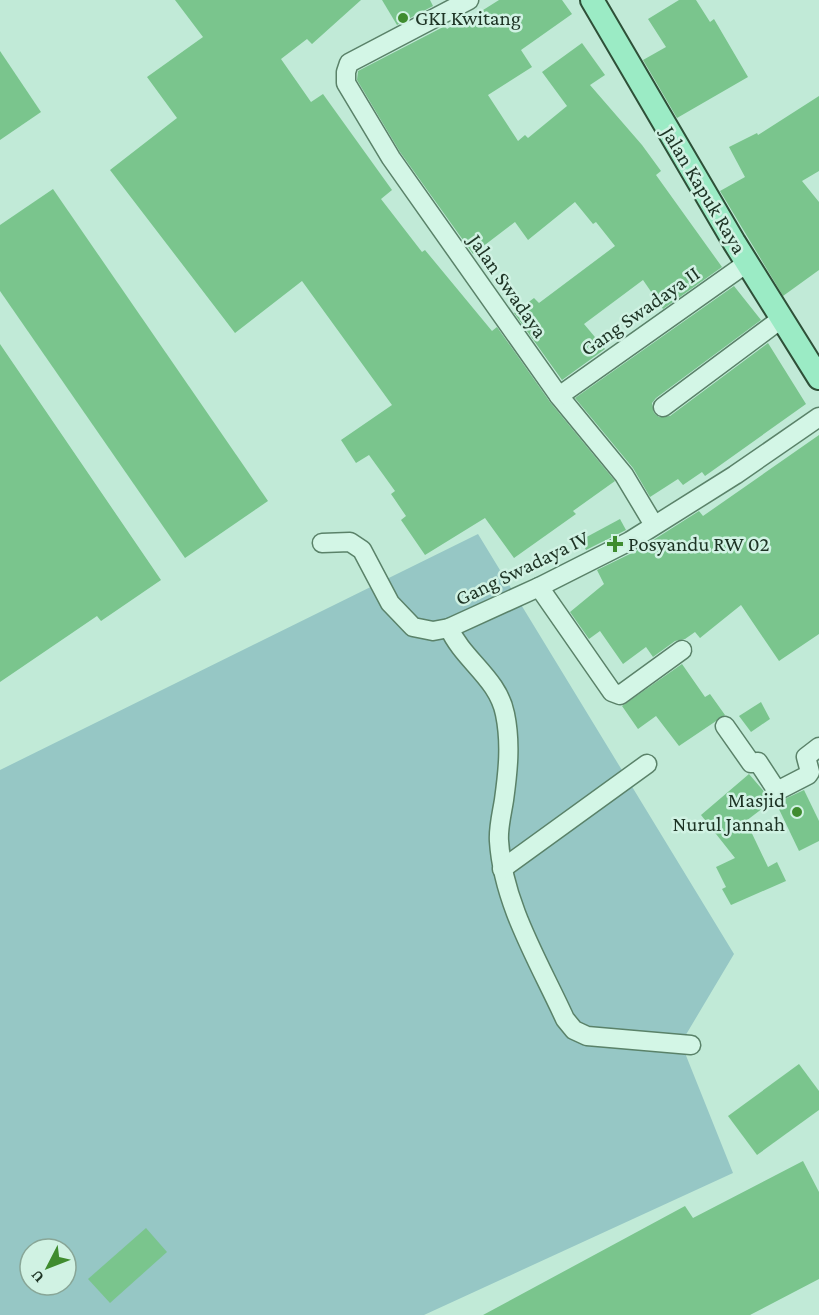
<svg xmlns="http://www.w3.org/2000/svg" width="819" height="1315" font-family="'Crimson Pro',serif">
	<style>
		.green { fill: #96c7c5; fill-rule: evenodd }
		.building { fill: #7ac58d }
		.lines { fill: none; stroke-linecap: round; stroke-linejoin: round }
		.minor-casing { stroke: #5a8269; stroke-width: 21 }
		.major-casing { stroke: #2e5038; stroke-width: 26 }
		.minor { stroke: #d3f6e6; stroke-width: 18 }
		.major { stroke: #9bebc5; stroke-width: 22 }
		.poi-dot { fill: #3f8c2f; stroke: #d0f2e3; stroke-width: 2 }
		.labels { text-anchor: middle; dominant-baseline: central; stroke-width: 5; stroke-linejoin: round; paint-order: stroke }
		.poi-label { font-size: 21px; fill: #1d3324; stroke: #d0f2e3; text-anchor: start }
		.street-label { font-size: 21px; fill: #1d3324; stroke: #d0f2e3 }
	</style>
	<rect width="100%" height="100%" fill="#c1ead7"/>
	<path class="green" d="M 478,534 L 734,954 L 681,1043 L 733,1173 L 424,1315 L 0,1315 L 0,770 ZM 30,1249 L 66,1249 L 66,1285 L 30,1285 Z"/>
	<g class="building">
		<path d="M 175,0 L 361,0 L 312,44 L 307,39 L 281,59 L 311,102 L 323,94 L 392,190 L 381,199 L 422,252 L 425,250 L 492,331 L 497,327 L 550,402 L 615,481 L 573,511 L 576,514 L 514,558 L 485,518 L 425,555 L 401,520 L 406,516 L 391,494 L 395,491 L 369,455 L 356,463 L 341,440 L 392,405 L 302,281 L 235,333 L 110,170 L 177,118 L 147,77 L 203,37 Z"/>
		<path d="M 382,0 L 430,0 L 433,6 L 397,25 Z"/>
		<path d="M 499,0 L 562,0 L 572,14 L 521,50 L 532,67 L 488,95 L 518,141 L 525,135 L 528,138 L 567,106 L 542,72 L 582,43 L 605,75 L 590,85 L 642,145 L 661,171 L 656,175 L 722,267 L 663,309 L 643,280 L 584,324 L 605,349 L 562,380 L 514,313 L 534,298 L 539,303 L 615,246 L 596,222 L 593,224 L 575,202 L 528,240 L 515,222 L 473,254 L 400,152 L 357,80 L 358,71 L 445,26 L 447,29 L 471,14 L 472,17 Z"/>
		<path d="M 679,0 L 696,0 L 710,22 L 714,19 L 748,77 L 677,118 L 643,60 L 666,47 L 648,19 Z"/>
		<path d="M 0,51 L 41,112 L 0,140 Z"/>
		<path d="M 819,96 L 819,171 L 802,181 L 819,202 L 819,270 L 783,296 L 720,191 L 745,177 L 729,147 L 757,133 L 758,135 Z"/>
		<path d="M 53,189 L 268,501 L 185,558 L 0,291 L 0,225 Z"/>
		<path d="M 734,286 L 761,320 L 656,398 L 652,403 L 654,413 L 659,417 L 670,416 L 768,343 L 806,404 L 705,476 L 702,472 L 683,485 L 678,479 L 650,497 L 633,468 L 575,398 Z"/>
		<path d="M 0,344 L 161,580 L 101,621 L 97,616 L 0,682 Z"/>
		<path d="M 819,435 L 819,634 L 779,661 L 741,605 L 700,638 L 695,632 L 685,639 L 675,641 L 653,657 L 646,647 L 623,664 L 600,631 L 589,639 L 570,612 L 604,584 L 597,570 L 636,551 L 699,511 L 703,516 Z"/>
		<path d="M 620,519 L 626,530 L 586,550 L 581,540 Z"/>
		<path d="M 682,664 L 705,697 L 710,694 L 725,715 L 679,746 L 656,716 L 638,729 L 622,706 Z"/>
		<path d="M 761,702 L 770,719 L 751,732 L 739,716 Z"/>
		<path d="M 749,774 L 772,801 L 746,821 L 768,867 L 777,862 L 786,881 L 731,905 L 722,889 L 726,887 L 716,867 L 735,858 L 701,815 Z"/>
		<path d="M 804,790 L 819,821 L 819,841 L 799,851 L 776,803 Z"/>
		<path d="M 799,1064 L 819,1091 L 819,1110 L 757,1155 L 728,1116 Z"/>
		<path d="M 803,1161 L 819,1192 L 819,1279 L 750,1315 L 483,1315 L 685,1206 L 693,1218 Z"/>
		<path d="M 146,1228 L 167,1252 L 110,1303 L 88,1279 Z"/>
	</g>
	<g class="lines">
		<g class="minor-casing">
			<g id="minor">
				<path d="M 469,0 L 349,63 L 346,72 L 346,83 L 391,158 L 559,396 L 624,475 L 654,525"/>
				<path d="M 559,396 L 747,263"/>
				<path d="M 663,407 L 781,319"/>
				<path d="M 322,543 L 350,542 L 362,550 L 390,603 L 413,627 L 433,631 L 449,628 L 539,587 L 630,541 L 735,475 L 819,417"/>
				<path d="M 539,587 L 612,692 L 620,695 L 682,650"/>
				<path d="M 449,628 C 463,660 498,678 505,714 C 511,743 508,771 504,800 C 502,813 498,828 499,841 C 503,904 539,962 565,1019 L 574,1030 L 587,1036 L 691,1045"/>
				<path d="M 725,726 L 751,763 L 758,762 L 777,791 L 808,775 L 810,772 L 806,757 L 819,747"/>
				<path d="M 502,869 L 647,764"/>
			</g>
		</g>
		<g class="major-casing">
			<path id="major" d="M 592,0 L 734,242 L 819,378"/>
		</g>
		<use href="#minor" class="minor"/>
		<use href="#major" class="major"/>
	</g>
	<g class="poi-dot">
		<circle cx="403" cy="18" r="6"/>
		<path d="M612 535h6v6h6v6h-6v6h-6v-6h-6v-6h6z"/>
		<circle cx="797" cy="812" r="6"/>
	</g>
	<g class="labels">
		<g class="poi-label">
			<text x="415" y="18">GKI Kwitang</text>
			<text x="628" y="544">Posyandu RW 02</text>
			<text x="785" y="800" text-anchor="end">Masjid<tspan x="785" dy="24">Nurul Jannah</tspan></text>
		</g>
		<g class="street-label">
			<text transform="translate(704 190) rotate(59)">Jalan Kapuk Raya</text>
			<text transform="translate(508 286) rotate(55)">Jalan Swadaya</text>
			<text transform="translate(640 311) rotate(-35)">Gang Swadaya II</text>
			<text transform="translate(522 568) rotate(-26)">Gang Swadaya IV</text>
		</g>
	</g>
	<g transform="translate(48 1267) rotate(228)"><circle r="28" fill="#d0f2e3" stroke="#88a697" stroke-width="1.5"/>
	<path d="M0-4.5L10 22L0 15L-10 22Z" fill="#3f8c2f"/>
	<text y="-9" font-size="16" font-weight="bold" text-anchor="middle" fill="#1d3324">U</text>
	</g>
</svg>
